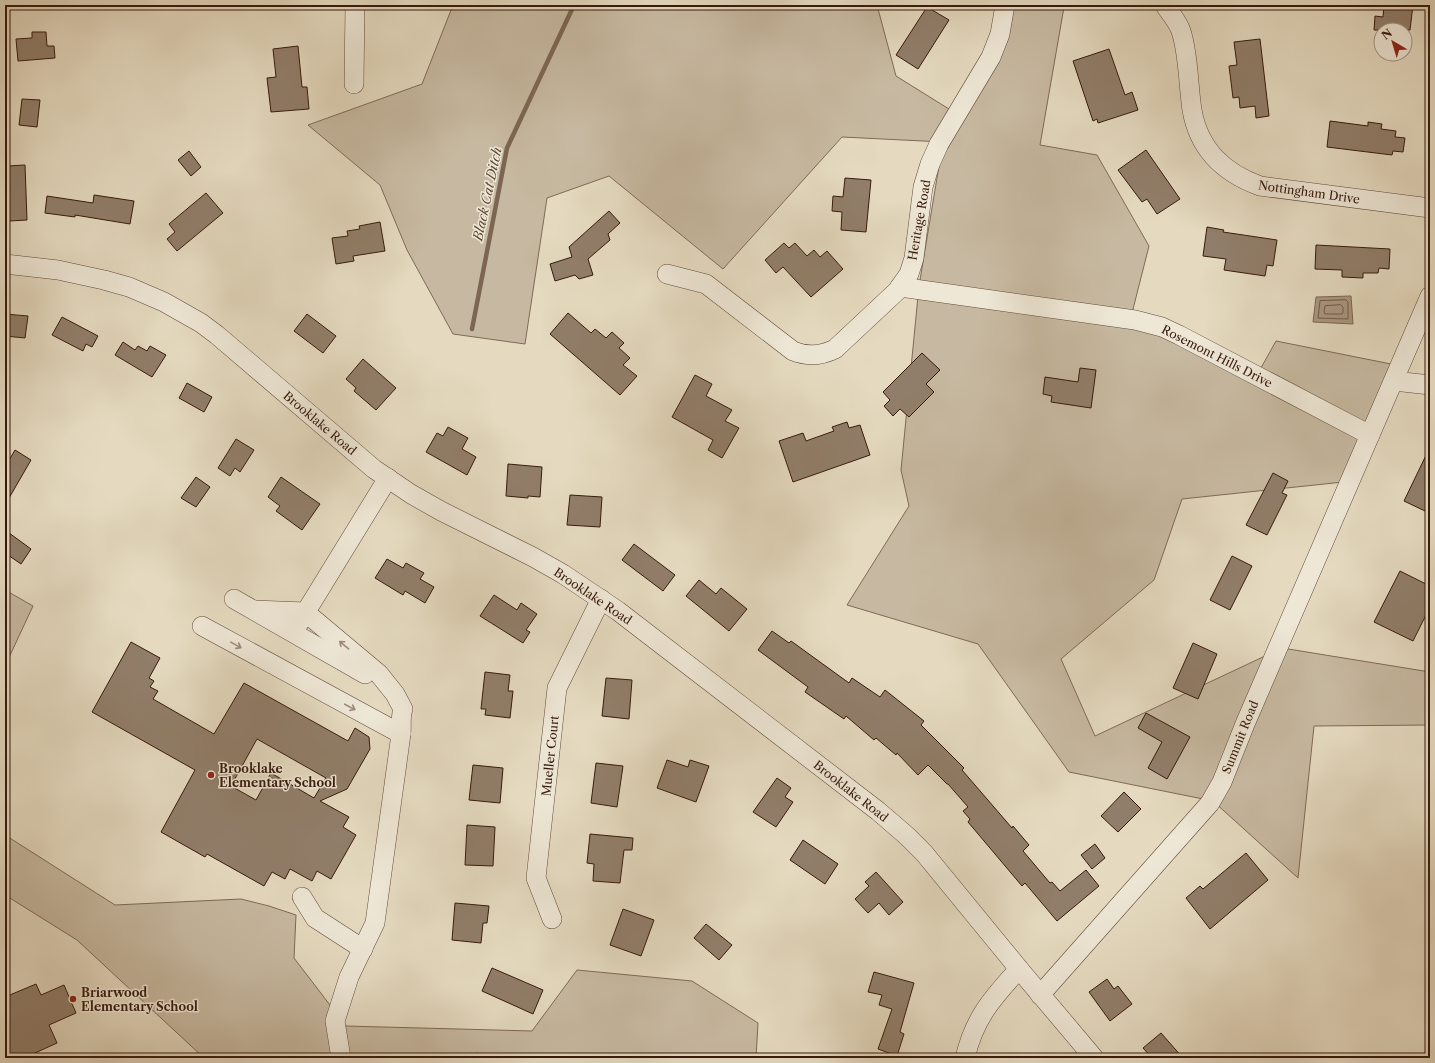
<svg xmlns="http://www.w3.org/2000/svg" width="1435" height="1063" font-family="'Libre Caslon Text',serif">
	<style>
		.green { fill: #c7b9a1; stroke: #7f6a56 }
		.water { fill: #aa9983; stroke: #7c6653 }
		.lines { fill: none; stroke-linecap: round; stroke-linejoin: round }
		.shore { stroke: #705a48; stroke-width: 1 }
		.stream { stroke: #7c6653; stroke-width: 4.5 }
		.building { fill: #917e6a; stroke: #371a0c; fill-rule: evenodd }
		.minor-casing { stroke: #624a39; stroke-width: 20 }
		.minor { stroke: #eee7d6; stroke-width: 19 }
		.oneway { stroke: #9c8b7b }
		.poi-dot { fill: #8f2418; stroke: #eee7d6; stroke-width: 1.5 }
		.labels { text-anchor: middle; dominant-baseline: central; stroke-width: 3; stroke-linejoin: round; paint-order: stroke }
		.street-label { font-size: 12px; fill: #371a0c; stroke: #eee7d6 }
		.poi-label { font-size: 12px; font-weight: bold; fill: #371a0c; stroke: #eee7d6; text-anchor: start }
		.water-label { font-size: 13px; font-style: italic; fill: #5f4636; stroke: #eee7d6 }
	</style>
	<rect width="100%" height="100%" fill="#e5dac0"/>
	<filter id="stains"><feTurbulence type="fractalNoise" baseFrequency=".005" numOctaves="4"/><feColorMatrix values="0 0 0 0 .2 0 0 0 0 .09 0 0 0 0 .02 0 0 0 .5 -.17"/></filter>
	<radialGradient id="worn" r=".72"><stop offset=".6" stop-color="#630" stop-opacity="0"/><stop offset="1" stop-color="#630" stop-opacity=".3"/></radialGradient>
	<g class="green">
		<path d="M 453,5 L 877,5 L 896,76 L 957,114 L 1004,5 L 1063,5 L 1064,7 L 1040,145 L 1097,155 L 1149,246 L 1131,317 L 1257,375 L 1276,341 L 1401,366 L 1353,481 L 1182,499 L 1154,580 L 1061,659 L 1095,736 L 1282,648 L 1430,672 L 1430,725 L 1314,726 L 1298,878 L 1213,801 L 1069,772 L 978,644 L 847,605 L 909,506 L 901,470 L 919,286 L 943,142 L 842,137 L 723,269 L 609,176 L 547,198 L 525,344 L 453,334 L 407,250 L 380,185 L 308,125 L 422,84 Z"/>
		<path d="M 5,590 L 33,606 L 5,666 Z"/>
		<path d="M 5,835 L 115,905 L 241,899 L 269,906 L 296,915 L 294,958 L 346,1026 L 532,1031 L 577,970 L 692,981 L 758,1023 L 756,1058 L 481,1058 L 478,1053 L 452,1058 L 204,1058 L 77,940 L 5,895 Z"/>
	</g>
	<path class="water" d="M 1351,296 L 1353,324 L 1313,322 L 1316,297 Z"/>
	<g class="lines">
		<g class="shore">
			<path d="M 1346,300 L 1348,302 L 1348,319 L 1318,318 L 1320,301 Z"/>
			<path d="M 1341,305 L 1343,307 L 1343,313 L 1342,314 L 1325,314 L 1324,312 L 1325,306 Z"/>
		</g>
		<path class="stream" d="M 472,329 L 507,148 L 574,5"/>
	</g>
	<g class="building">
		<path d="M 1384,5 L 1413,5 L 1410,30 L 1374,30 L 1375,16 L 1383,17 Z"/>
		<path d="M 927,7 L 949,20 L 918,69 L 896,55 Z"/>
		<path d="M 32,32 L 46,32 L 47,46 L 54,46 L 55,58 L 18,61 L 16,39 L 32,38 Z"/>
		<path d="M 1260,39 L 1269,116 L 1256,118 L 1255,106 L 1240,108 L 1239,97 L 1233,98 L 1229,66 L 1237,65 L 1234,42 Z"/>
		<path d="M 298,46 L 302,87 L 307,87 L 309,109 L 271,112 L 267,78 L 276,77 L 273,49 Z"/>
		<path d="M 1109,49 L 1125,95 L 1132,92 L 1138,110 L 1098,123 L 1097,119 L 1093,121 L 1073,61 Z"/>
		<path d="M 22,99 L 40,100 L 37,127 L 19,125 Z"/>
		<path d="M 1330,121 L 1368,126 L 1368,122 L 1382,124 L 1381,129 L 1396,131 L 1395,137 L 1405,138 L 1403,152 L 1393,151 L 1392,155 L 1327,147 Z"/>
		<path d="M 1146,150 L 1180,199 L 1157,214 L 1147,199 L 1142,202 L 1118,170 Z"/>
		<path d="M 189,151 L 201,167 L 191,176 L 178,160 Z"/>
		<path d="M 25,165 L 27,220 L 9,221 L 7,166 Z"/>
		<path d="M 845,178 L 871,180 L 866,232 L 841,230 L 842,212 L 832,211 L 833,196 L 843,197 Z"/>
		<path d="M 206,193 L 223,213 L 177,251 L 167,239 L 175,232 L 169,224 Z"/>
		<path d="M 94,195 L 134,201 L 130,224 L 75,215 L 75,217 L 45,213 L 47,196 L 93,203 Z"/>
		<path d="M 609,211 L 620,223 L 608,234 L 610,240 L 588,259 L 593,275 L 579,279 L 575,275 L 555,281 L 550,264 L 572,257 L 569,247 Z"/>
		<path d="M 380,222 L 385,251 L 353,256 L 354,261 L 336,264 L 332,238 L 348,236 L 347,231 L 360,229 L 359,226 Z"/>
		<path d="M 1207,227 L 1224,230 L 1223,232 L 1277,240 L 1273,266 L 1267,265 L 1265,276 L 1224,270 L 1226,259 L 1203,256 Z"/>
		<path d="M 784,243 L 789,248 L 795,243 L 807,256 L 814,250 L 820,257 L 827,251 L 843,269 L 811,297 L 783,267 L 776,273 L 765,260 Z"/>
		<path d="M 1316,245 L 1390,249 L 1389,269 L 1379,268 L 1378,273 L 1363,273 L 1363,278 L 1342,277 L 1342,270 L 1315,269 Z"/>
		<path d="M 568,313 L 591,333 L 595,329 L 606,338 L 612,332 L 624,343 L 619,348 L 630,358 L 623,365 L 637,376 L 620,395 L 550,334 Z"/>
		<path d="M 5,314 L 28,316 L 25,338 L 5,336 Z"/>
		<path d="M 307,314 L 336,336 L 323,353 L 294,331 Z"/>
		<path d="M 62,317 L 98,336 L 92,347 L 86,344 L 83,351 L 52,335 Z"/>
		<path d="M 123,342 L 135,350 L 138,346 L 147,351 L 150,346 L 166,355 L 152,377 L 115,355 Z"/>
		<path d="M 922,353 L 940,370 L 926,384 L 934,392 L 909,417 L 900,409 L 893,416 L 884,406 L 890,400 L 883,392 Z"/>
		<path d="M 363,359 L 396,388 L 376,410 L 354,391 L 356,388 L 346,379 Z"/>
		<path d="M 1080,368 L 1096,370 L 1091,408 L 1051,402 L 1052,396 L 1043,394 L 1045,377 L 1078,382 Z"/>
		<path d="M 695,375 L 712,384 L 706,396 L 732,410 L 725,421 L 739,428 L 722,458 L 708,450 L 713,440 L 672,417 Z"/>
		<path d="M 187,383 L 212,397 L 204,412 L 179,398 Z"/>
		<path d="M 847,422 L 849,428 L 860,425 L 870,455 L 793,482 L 779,441 L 803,433 L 806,441 L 834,431 L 832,427 Z"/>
		<path d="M 448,427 L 468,438 L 462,449 L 476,457 L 467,475 L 426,452 L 437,433 L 443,436 Z"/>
		<path d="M 236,439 L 254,450 L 240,472 L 235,468 L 230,476 L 218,468 Z"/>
		<path d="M 1430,447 L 1430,502 L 1425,511 L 1404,501 Z"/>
		<path d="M 15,450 L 31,460 L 5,505 L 5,467 Z"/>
		<path d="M 508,464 L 542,467 L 540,497 L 528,496 L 528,498 L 506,496 Z"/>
		<path d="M 1273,473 L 1288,481 L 1282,493 L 1287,495 L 1267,535 L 1246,525 Z"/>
		<path d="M 196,477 L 210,487 L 196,507 L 181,498 Z"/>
		<path d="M 281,477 L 320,504 L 302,530 L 276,511 L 280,506 L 268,497 Z"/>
		<path d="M 570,495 L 602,497 L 600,527 L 567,525 Z"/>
		<path d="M 5,530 L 31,549 L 21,564 L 5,553 Z"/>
		<path d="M 634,544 L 675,575 L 663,591 L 622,560 Z"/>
		<path d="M 1232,556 L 1252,566 L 1230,610 L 1210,600 Z"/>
		<path d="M 387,559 L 403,568 L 406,563 L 424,573 L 420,579 L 434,587 L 425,603 L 405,591 L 403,595 L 375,578 Z"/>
		<path d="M 1400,571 L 1430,586 L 1430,607 L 1413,641 L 1374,622 Z"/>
		<path d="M 699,580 L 716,594 L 721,588 L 747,609 L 729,631 L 686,596 Z"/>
		<path d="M 494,595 L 517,610 L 521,603 L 537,614 L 526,630 L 530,632 L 523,643 L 480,616 Z"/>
		<path d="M 772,631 L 789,643 L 791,641 L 849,683 L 852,678 L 880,697 L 885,690 L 924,721 L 921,725 L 964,768 L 962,770 L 1012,828 L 1013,826 L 1029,845 L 1023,851 L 1050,883 L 1052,882 L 1060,891 L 1086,870 L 1099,886 L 1057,921 L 1025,883 L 1022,886 L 968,822 L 970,819 L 963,811 L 968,807 L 948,784 L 947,784 L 928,765 L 918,775 L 897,753 L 896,755 L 876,738 L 874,740 L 846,716 L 844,719 L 805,692 L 808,687 L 758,650 Z"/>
		<path d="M 131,642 L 160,658 L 149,678 L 154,681 L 150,687 L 158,691 L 153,699 L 214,734 L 244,683 L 348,741 L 355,728 L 369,737 L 370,749 L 347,789 L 320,801 L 349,817 L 343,827 L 356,835 L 331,879 L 317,871 L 312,881 L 290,869 L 285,879 L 272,872 L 264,886 L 207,854 L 205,857 L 161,832 L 195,770 L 92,712 ZM 257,739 L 326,778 L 314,798 L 271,773 L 256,800 L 231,786 Z"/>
		<path d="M 1193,643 L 1217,654 L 1198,699 L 1173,688 Z"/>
		<path d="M 485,672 L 510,675 L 508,691 L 513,691 L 510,718 L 485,715 L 486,709 L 481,709 Z"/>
		<path d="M 606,678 L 632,680 L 629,719 L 602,716 Z"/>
		<path d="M 1146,713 L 1190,737 L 1167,779 L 1148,768 L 1162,742 L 1138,728 Z"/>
		<path d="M 667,760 L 688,767 L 690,760 L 709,766 L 696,802 L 657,788 Z"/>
		<path d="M 596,763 L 623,766 L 617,807 L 591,803 Z"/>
		<path d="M 473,765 L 503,768 L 500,803 L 469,800 Z"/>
		<path d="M 777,778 L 791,788 L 785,797 L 793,802 L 776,827 L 753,812 Z"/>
		<path d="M 1124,792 L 1141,809 L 1118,832 L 1101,816 Z"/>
		<path d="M 467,825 L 495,827 L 493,866 L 465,865 Z"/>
		<path d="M 590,834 L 633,838 L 632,850 L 624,850 L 620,883 L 593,881 L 594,864 L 587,863 Z"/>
		<path d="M 803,840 L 838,864 L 825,884 L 790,860 Z"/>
		<path d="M 1095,844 L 1105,858 L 1092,869 L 1081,855 Z"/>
		<path d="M 1246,853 L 1268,880 L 1210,929 L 1186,898 L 1200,886 L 1203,889 Z"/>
		<path d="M 876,872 L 903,902 L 889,915 L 879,903 L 868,913 L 855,899 L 869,886 L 865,882 Z"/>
		<path d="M 455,903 L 489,906 L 487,923 L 483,923 L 481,943 L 452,940 Z"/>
		<path d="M 623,909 L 654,920 L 641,956 L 610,945 Z"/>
		<path d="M 706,924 L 732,945 L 719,960 L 694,938 Z"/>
		<path d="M 492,968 L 543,990 L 533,1014 L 482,991 Z"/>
		<path d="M 874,972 L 914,983 L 900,1032 L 904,1034 L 897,1056 L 878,1049 L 892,1009 L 879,1005 L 882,995 L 868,992 Z"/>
		<path d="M 1107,979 L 1114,989 L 1118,986 L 1132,1004 L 1110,1021 L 1089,992 Z"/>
		<path d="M 36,984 L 41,995 L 64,985 L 76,1013 L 49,1025 L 57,1043 L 24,1058 L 5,1058 L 5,997 Z"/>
		<path d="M 1161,1033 L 1183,1058 L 1152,1058 L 1143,1048 Z"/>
	</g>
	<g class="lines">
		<g class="minor-casing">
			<g id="minor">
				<path d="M 1166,7 C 1171,14 1178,22 1181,31 C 1189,56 1188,84 1192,110 C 1199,150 1224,173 1260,186 L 1430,208"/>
				<path d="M 354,84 L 355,5"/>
				<path d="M 5,264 L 58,270 L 104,280 L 129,287 L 164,302 L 201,323 L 217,335 L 374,469 L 411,494 L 441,511 L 533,557 L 563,574 L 618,611 L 878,811 L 907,836 L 924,853 L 1019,969 L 1094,1058"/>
				<path d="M 667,274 L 706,284 L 793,351 C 808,357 821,356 835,349 L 897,291 L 909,274 L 914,258 L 923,187 L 930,164 L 939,144 L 991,57 L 1000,34 L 1005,5"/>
				<path d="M 900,287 L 1135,320 L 1162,327 L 1179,335 L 1370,435"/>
				<path d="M 1394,381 L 1430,385"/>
				<path d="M 234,599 L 365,674"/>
				<path d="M 254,610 L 305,612 L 379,674 L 395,694 L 403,709 C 400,717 402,725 401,734 L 375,923 L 349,977 L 335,1021 L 341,1058"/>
				<path d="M 299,623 L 388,478"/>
				<path d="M 202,626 L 401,734"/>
				<path d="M 302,897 L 315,918 L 363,949"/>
				<path d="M 552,919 L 536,878 L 557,688 L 601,599"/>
				<path d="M 1040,995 L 1210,803 L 1222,782 L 1245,724 L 1430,296"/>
				<path d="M 965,1058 C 974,1019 992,998 1019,969"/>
			</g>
		</g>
		<use href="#minor" class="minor"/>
	</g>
	<defs><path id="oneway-shaft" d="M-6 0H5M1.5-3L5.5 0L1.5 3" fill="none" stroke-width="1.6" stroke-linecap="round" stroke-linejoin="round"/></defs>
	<g class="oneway">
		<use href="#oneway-shaft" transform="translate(236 645) rotate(29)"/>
		<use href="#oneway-shaft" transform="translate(344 645) rotate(-140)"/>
		<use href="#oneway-shaft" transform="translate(350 707) rotate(28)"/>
	</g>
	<g class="poi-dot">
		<circle cx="211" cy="775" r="4"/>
		<circle cx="73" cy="999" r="4"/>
	</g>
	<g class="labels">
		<g class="street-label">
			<text transform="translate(1309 192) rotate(8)">Nottingham Drive</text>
			<text transform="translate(919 220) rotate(-80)">Heritage Road</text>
			<text transform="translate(1217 356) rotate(27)">Rosemont Hills Drive</text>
			<text transform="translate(320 423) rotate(40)">Brooklake Road</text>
			<text transform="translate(593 596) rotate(34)">Brooklake Road</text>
			<text transform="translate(1240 737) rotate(-68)">Summit Road</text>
			<text transform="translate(550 756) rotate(-84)">Mueller Court</text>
			<text transform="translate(851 791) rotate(38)">Brooklake Road</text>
		</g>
		<g class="poi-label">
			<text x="219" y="768">Brooklake<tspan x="219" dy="14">Elementary School</tspan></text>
			<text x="81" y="992">Briarwood<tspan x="81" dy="14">Elementary School</tspan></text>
		</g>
		<g class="water-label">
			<text transform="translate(487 194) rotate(-78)">Black Cat Ditch</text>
		</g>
	</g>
	<rect width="1435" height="1063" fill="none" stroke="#e5dac0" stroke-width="20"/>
	<rect x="6" y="6" width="1423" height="1051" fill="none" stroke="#371a0c" stroke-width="2"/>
	<rect x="10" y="10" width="1415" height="1043" fill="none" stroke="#371a0c"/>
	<g transform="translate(1393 42) rotate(322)"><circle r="19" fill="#eee7d6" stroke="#a59585"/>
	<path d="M0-3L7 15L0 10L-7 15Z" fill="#8f2418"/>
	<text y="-6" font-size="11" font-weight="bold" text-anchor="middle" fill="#371a0c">N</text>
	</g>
	<rect width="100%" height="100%" filter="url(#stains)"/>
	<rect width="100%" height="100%" fill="url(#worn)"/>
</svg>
